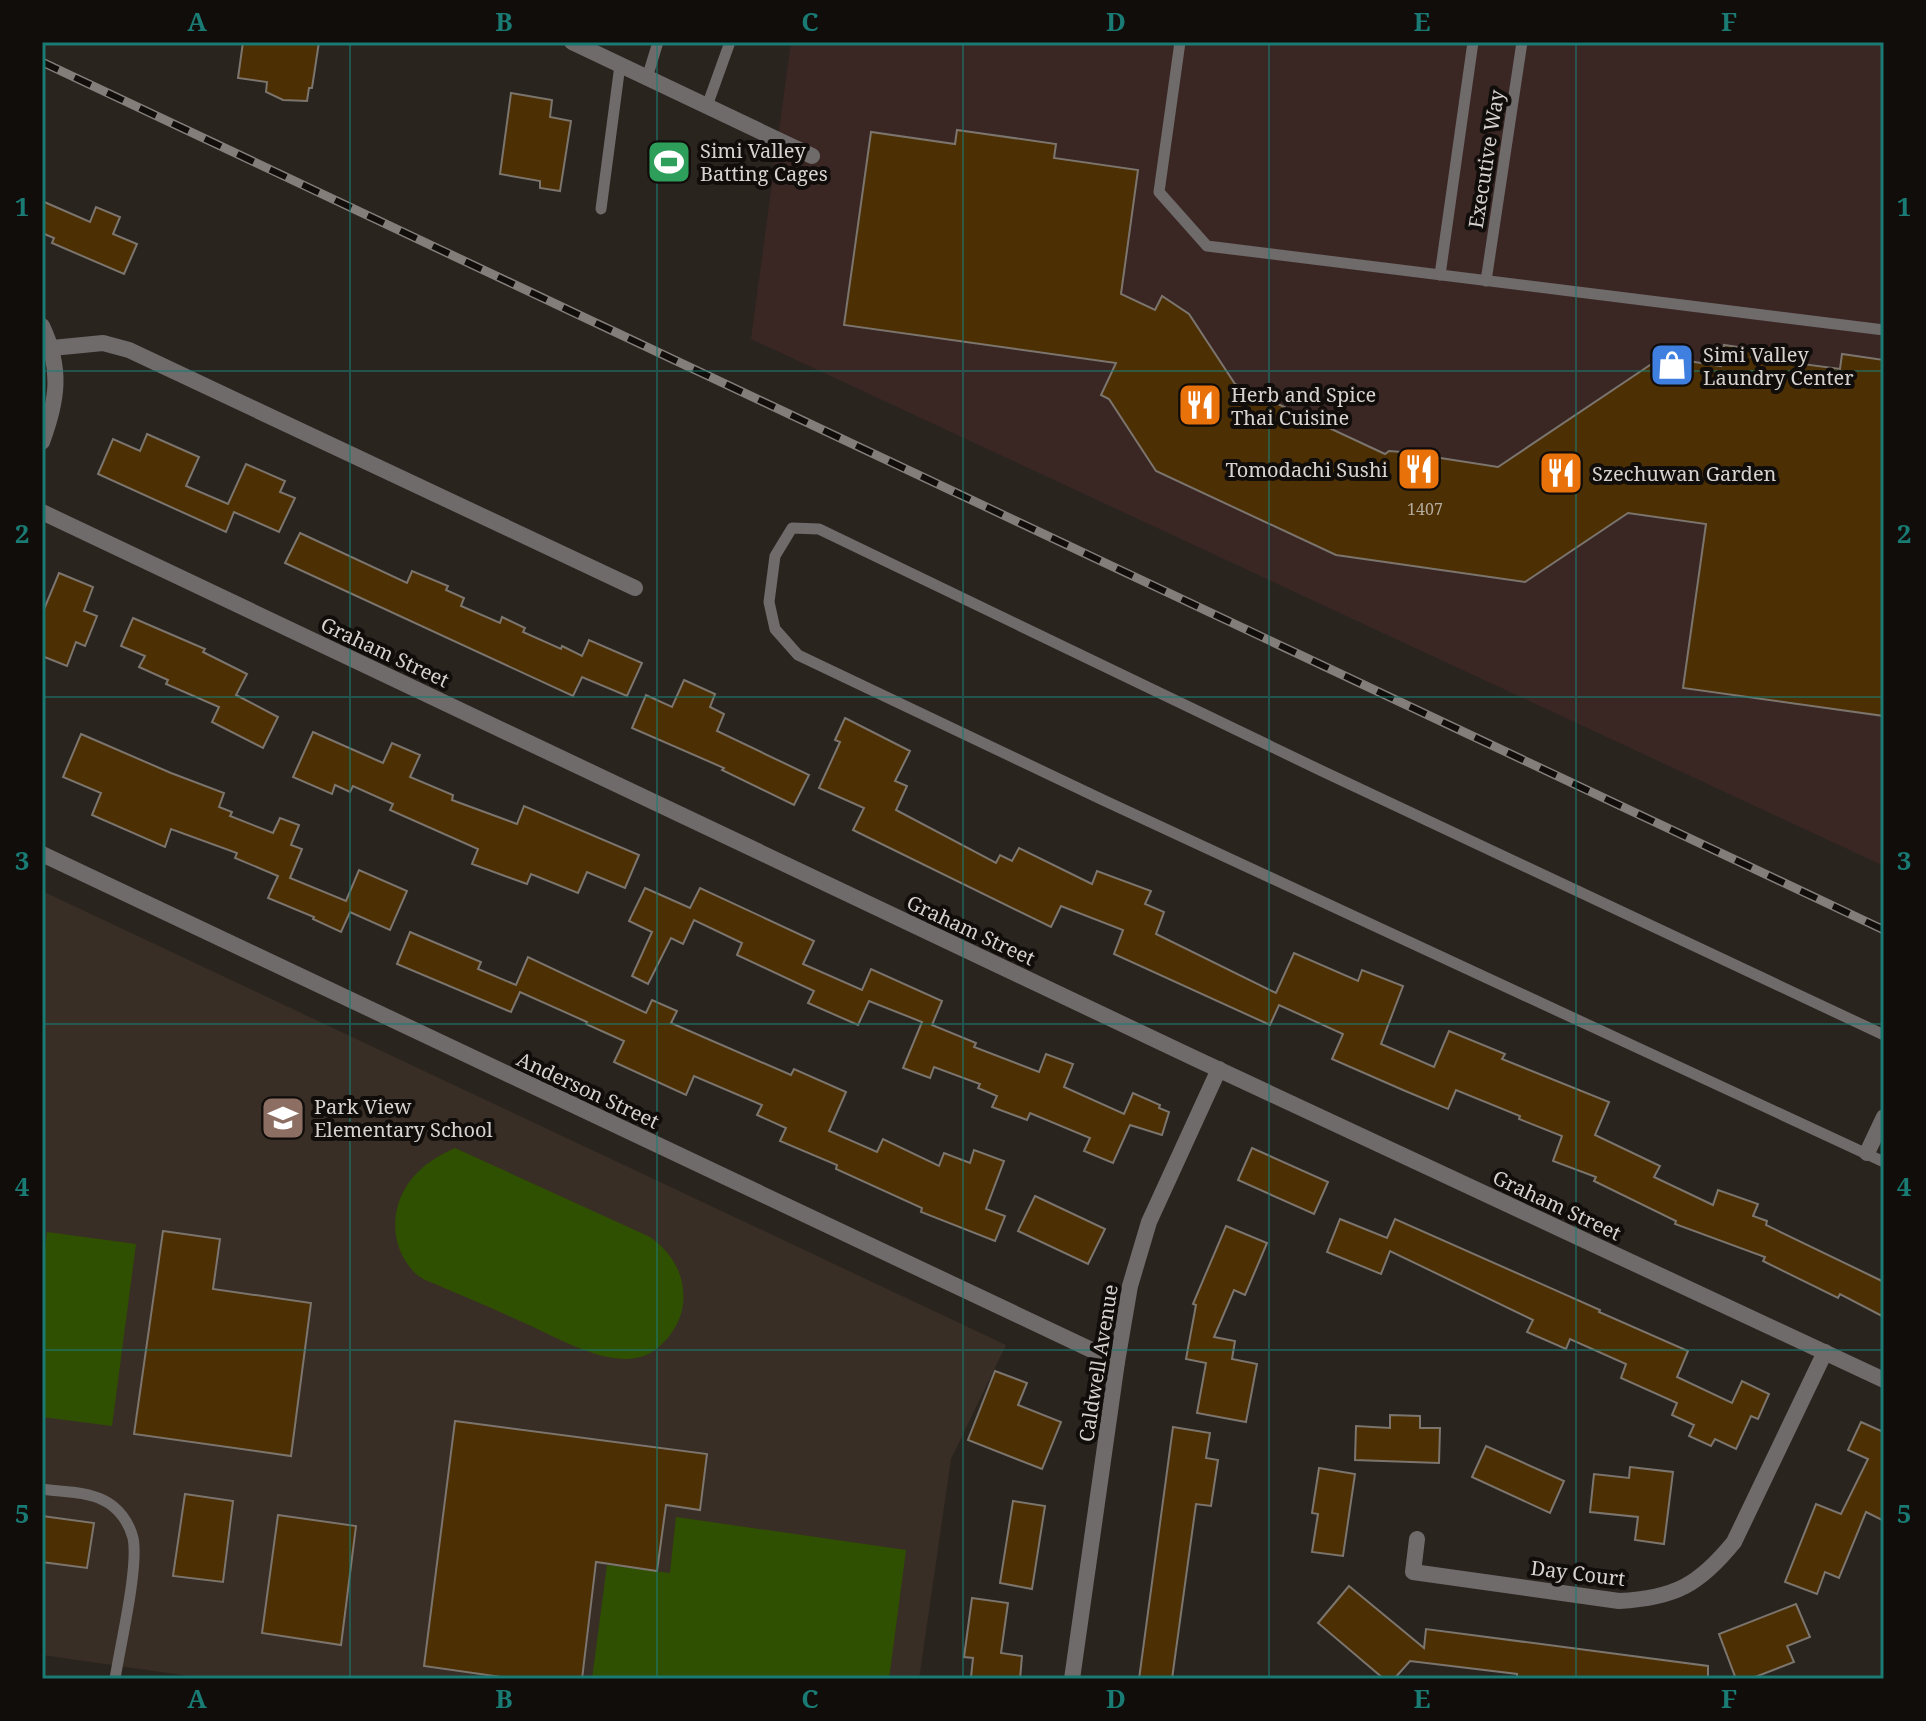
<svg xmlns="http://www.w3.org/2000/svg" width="1926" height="1721" font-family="'Noto Serif',serif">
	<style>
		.commercial { fill: #3a2724 }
		.built { fill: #392e25 }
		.green { fill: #305001 }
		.building { fill: #4d2f04; stroke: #7b756e; stroke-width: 2 }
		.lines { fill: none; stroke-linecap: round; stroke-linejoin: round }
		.lane { stroke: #6f6b6b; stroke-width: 11 }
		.street { stroke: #6f6b6b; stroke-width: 16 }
		.rail-casing { stroke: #837e7a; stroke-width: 9 }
		.rail { stroke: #100d0b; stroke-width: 6; stroke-dasharray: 18; stroke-linecap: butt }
		.grid { fill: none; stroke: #197b73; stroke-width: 2; stroke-opacity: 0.55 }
		.labels { text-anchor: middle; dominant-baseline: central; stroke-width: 8; stroke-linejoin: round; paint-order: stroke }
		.number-label { font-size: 16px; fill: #b4aa9d }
		.poi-label { font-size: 20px; fill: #d7d3d0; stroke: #100d0b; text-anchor: start }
		.street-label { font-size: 20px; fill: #d7d3d0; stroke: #100d0b }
		.neatline { fill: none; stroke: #197b73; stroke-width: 3 }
		.grid-label { font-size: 26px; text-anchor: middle; font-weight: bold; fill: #197b73 }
	</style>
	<rect width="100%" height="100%" fill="#2a241f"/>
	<path class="commercial" d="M 791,42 L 1884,42 L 1884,866 L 751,339 Z"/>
	<path class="built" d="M 42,891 L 1006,1345 L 951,1459 L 919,1679 L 210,1679 L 42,1655 Z"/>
	<g class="green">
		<path d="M 455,1148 L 650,1237 C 672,1253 686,1275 683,1304 C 681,1326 661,1352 640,1357 C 604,1367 553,1335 520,1321 C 494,1309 468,1298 442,1287 C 434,1283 422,1280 415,1273 C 386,1244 390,1198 419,1171 C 429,1161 442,1154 455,1148 Z"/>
		<path d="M 47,1232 L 136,1244 L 112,1426 L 42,1417 L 42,1270 Z"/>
		<path d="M 676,1517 L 906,1550 L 889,1679 L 592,1679 L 607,1565 L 670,1573 Z"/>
	</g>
	<g class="building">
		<path d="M 243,42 L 319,42 L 312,88 L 309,88 L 307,101 L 283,100 L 266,92 L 267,82 L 238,78 Z"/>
		<path d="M 511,93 L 552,100 L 550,117 L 571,121 L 560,191 L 540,188 L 540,181 L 500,174 Z"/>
		<path d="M 957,130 L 1056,144 L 1054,158 L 1138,170 L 1121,294 L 1155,310 L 1162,296 L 1189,314 L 1235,384 L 1385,454 L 1389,451 L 1402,452 L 1498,467 L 1662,357 L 1721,366 L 1724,345 L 1752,349 L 1751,357 L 1840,369 L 1842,354 L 1884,360 L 1884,716 L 1683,688 L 1706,524 L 1628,513 L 1525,582 L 1336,555 L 1156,471 L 1109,399 L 1101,395 L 1116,363 L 844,325 L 871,132 L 955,144 Z"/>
		<path d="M 42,201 L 90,222 L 96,207 L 120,217 L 113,234 L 137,244 L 124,274 L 52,243 L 54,238 L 42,233 Z"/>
		<path d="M 147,434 L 199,457 L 186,486 L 228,504 L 246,464 L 285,481 L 280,492 L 295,498 L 279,532 L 234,512 L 226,532 L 98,474 L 113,439 L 140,451 Z"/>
		<path d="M 300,533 L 407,583 L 412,571 L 448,586 L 446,590 L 464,598 L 461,606 L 500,623 L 502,617 L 525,628 L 523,632 L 561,649 L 562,646 L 582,656 L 589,640 L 642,663 L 627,696 L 582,677 L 573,696 L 285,563 Z"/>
		<path d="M 59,573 L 93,587 L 84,611 L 97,616 L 85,646 L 76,642 L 67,666 L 42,656 L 42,614 Z"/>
		<path d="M 133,618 L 205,649 L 203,652 L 247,674 L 236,695 L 278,717 L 263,748 L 212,722 L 219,707 L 166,684 L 168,680 L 139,667 L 145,656 L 121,646 Z"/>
		<path d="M 684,680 L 715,694 L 710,707 L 724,714 L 717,731 L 809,775 L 794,805 L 722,770 L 724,768 L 632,728 L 646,695 L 672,707 Z"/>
		<path d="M 845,718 L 910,751 L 895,781 L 907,786 L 896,810 L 996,863 L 1000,855 L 1012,861 L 1019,848 L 1092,884 L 1097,871 L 1151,891 L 1145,904 L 1164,912 L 1156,934 L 1276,993 L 1294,953 L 1358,981 L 1362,970 L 1403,986 L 1381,1044 L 1434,1067 L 1449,1031 L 1505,1054 L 1502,1059 L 1609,1102 L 1595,1135 L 1660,1166 L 1654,1177 L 1713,1205 L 1718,1190 L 1758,1204 L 1753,1216 L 1767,1221 L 1766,1225 L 1884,1282 L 1884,1317 L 1840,1294 L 1838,1298 L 1763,1261 L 1765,1257 L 1675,1224 L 1676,1221 L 1594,1181 L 1596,1177 L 1553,1161 L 1562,1136 L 1519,1119 L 1520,1116 L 1456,1090 L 1448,1109 L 1403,1090 L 1332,1059 L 1343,1034 L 1279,1005 L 1270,1025 L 1114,954 L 1123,930 L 1061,906 L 1051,927 L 853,830 L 864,808 L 819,788 L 840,742 L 835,740 Z"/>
		<path d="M 313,732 L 383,763 L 392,743 L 420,755 L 410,777 L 453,795 L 452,800 L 517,824 L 524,806 L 639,855 L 625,888 L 587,872 L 578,893 L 531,874 L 527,884 L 472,864 L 478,849 L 390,810 L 393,804 L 353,786 L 350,792 L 335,785 L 332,794 L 293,777 Z"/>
		<path d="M 81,734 L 171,773 L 224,793 L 219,807 L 232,812 L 230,816 L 273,833 L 280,818 L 299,825 L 291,845 L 302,849 L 290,878 L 346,901 L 359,870 L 407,891 L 390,930 L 350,912 L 341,932 L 313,919 L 314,917 L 268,898 L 278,876 L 235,858 L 237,853 L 171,829 L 165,847 L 92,815 L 101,793 L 63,777 Z"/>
		<path d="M 645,888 L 690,908 L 700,888 L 814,941 L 803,964 L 862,990 L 871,969 L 942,1001 L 932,1025 L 976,1043 L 974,1047 L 1039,1072 L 1046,1054 L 1073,1064 L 1064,1087 L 1124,1114 L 1133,1093 L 1160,1105 L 1159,1108 L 1169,1112 L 1162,1135 L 1130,1125 L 1113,1163 L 1084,1151 L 1090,1138 L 1030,1113 L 1027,1120 L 992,1107 L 997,1096 L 978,1088 L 980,1084 L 934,1067 L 930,1078 L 903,1068 L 922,1022 L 869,1001 L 858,1025 L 808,1003 L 814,991 L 737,955 L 742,943 L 694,920 L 683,944 L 671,938 L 648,984 L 632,976 L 652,932 L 629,921 Z"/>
		<path d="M 410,932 L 481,962 L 478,969 L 516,985 L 528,957 L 646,1013 L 652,1000 L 677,1011 L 671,1023 L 791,1075 L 794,1069 L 846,1092 L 829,1131 L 877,1152 L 883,1139 L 939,1166 L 944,1153 L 970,1163 L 974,1150 L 1004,1161 L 986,1209 L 1005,1216 L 995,1241 L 921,1212 L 922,1208 L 836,1169 L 837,1165 L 780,1141 L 786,1128 L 757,1115 L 762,1105 L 694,1076 L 686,1095 L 614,1062 L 624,1041 L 586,1024 L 587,1022 L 520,992 L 511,1012 L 397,964 Z"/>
		<path d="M 1252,1148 L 1328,1182 L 1314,1214 L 1238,1180 Z"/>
		<path d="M 1035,1196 L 1105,1229 L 1088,1264 L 1018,1231 Z"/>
		<path d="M 1340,1219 L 1387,1238 L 1395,1219 L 1600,1310 L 1599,1312 L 1688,1351 L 1677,1377 L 1732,1403 L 1742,1381 L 1769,1394 L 1758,1419 L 1751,1416 L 1736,1449 L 1715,1439 L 1711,1446 L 1689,1436 L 1694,1425 L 1672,1415 L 1677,1403 L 1621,1378 L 1626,1364 L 1570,1339 L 1566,1349 L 1527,1332 L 1533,1320 L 1390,1251 L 1381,1274 L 1327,1252 Z"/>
		<path d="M 1226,1226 L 1267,1243 L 1245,1295 L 1234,1290 L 1214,1337 L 1235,1341 L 1232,1359 L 1257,1364 L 1246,1422 L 1197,1413 L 1206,1363 L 1186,1359 L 1196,1305 L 1193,1304 Z"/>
		<path d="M 163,1231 L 220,1239 L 213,1289 L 311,1303 L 291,1456 L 134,1434 Z"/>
		<path d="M 995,1371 L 1027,1383 L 1018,1405 L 1061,1422 L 1042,1469 L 968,1440 Z"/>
		<path d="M 1390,1415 L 1420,1416 L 1420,1428 L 1440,1428 L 1439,1463 L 1355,1460 L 1356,1426 L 1390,1428 Z"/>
		<path d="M 455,1421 L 707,1454 L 700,1510 L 666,1505 L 657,1571 L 596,1562 L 582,1679 L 516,1679 L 424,1666 Z"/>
		<path d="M 1861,1422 L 1881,1431 L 1884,1425 L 1884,1521 L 1866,1512 L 1839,1578 L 1825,1572 L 1817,1594 L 1785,1582 L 1816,1504 L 1841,1514 L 1868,1459 L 1848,1450 Z"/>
		<path d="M 1173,1427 L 1210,1433 L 1206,1458 L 1218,1460 L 1211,1506 L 1196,1504 L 1172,1679 L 1139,1679 Z"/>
		<path d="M 1486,1446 L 1564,1481 L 1550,1513 L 1472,1477 Z"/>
		<path d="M 1630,1467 L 1673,1472 L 1664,1544 L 1635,1540 L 1638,1517 L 1590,1512 L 1594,1474 L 1629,1478 Z"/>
		<path d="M 1319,1468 L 1355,1474 L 1343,1556 L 1312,1552 L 1318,1514 L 1312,1513 Z"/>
		<path d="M 185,1494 L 233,1501 L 223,1582 L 173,1576 Z"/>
		<path d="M 1013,1501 L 1045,1506 L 1032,1589 L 1000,1583 Z"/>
		<path d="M 278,1515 L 356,1526 L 341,1645 L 262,1633 Z"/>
		<path d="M 42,1516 L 94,1523 L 87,1568 L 42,1562 Z"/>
		<path d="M 1349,1586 L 1424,1648 L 1426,1629 L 1708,1666 L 1708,1679 L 1517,1679 L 1517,1674 L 1410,1661 L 1394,1679 L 1384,1679 L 1318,1623 Z"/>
		<path d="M 972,1598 L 1008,1603 L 1001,1653 L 1022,1656 L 1020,1679 L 971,1677 L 973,1658 L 964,1657 Z"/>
		<path d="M 1796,1604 L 1810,1637 L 1787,1646 L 1794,1662 L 1750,1679 L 1736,1679 L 1719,1634 Z"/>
	</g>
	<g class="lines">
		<g class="lane">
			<path d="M 1180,42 L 1159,192 L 1207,246 L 1884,330"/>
			<path d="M 647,78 L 658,42"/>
			<path d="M 707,106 L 730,42"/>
			<path d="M 601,209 L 620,65"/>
			<path d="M 1440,275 L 1473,42"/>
			<path d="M 1486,281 L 1522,42"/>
			<path d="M 1884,1035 L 1322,771 L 819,529 L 792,528 L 775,556 L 769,602 L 775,629 L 798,655 L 1103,800 L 1884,1162"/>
			<path d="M 42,1489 C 62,1492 85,1491 103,1500 C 118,1507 129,1522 133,1538 C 139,1567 120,1646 115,1679"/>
		</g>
		<g class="street">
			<path d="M 572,42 L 812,156"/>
			<path d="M 42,326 C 62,368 58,399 42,442"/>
			<path d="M 52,348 L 103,343 L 129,350 L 635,588"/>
			<path d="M 42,512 L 1194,1058 L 1884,1380"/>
			<path d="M 42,854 L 1117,1362"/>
			<path d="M 1867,1153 L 1884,1117"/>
			<path d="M 1417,1539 L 1413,1572 L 1619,1601 C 1675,1598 1699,1585 1734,1542 L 1825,1352"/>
			<path d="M 1072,1679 L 1117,1362 L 1130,1286 L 1149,1222 L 1219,1069"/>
		</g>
		<g class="rail-casing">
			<path id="rail" d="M 42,62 L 1884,930"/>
		</g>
		<use href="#rail" class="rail"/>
	</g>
	<path class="grid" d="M 350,42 L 350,1679M 657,42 L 657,1679M 963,42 L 963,1679M 1269,42 L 1269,1679M 1576,42 L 1576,1679M 42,371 L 1884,371M 42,697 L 1884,697M 42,1024 L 1884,1024M 42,1350 L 1884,1350"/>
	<defs>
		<g id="stadium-square" transform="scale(2.3)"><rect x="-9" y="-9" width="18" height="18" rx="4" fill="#2e9e5b" stroke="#100d0b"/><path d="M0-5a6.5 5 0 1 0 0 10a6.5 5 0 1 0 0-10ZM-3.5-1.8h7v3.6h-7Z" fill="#fff"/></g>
		<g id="shop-square" transform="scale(2.3)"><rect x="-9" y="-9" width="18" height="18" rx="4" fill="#3f7fe0" stroke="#100d0b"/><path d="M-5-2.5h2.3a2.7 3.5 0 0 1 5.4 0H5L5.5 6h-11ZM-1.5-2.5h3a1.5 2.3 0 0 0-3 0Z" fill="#fff"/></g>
		<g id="restaurant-square" transform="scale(2.3)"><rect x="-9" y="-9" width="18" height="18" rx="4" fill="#e8710a" stroke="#100d0b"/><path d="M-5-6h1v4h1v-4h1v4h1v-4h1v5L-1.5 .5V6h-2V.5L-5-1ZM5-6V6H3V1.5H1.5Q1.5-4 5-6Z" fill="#fff"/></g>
		<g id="school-square" transform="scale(2.3)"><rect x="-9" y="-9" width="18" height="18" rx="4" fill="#8d6e63" stroke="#100d0b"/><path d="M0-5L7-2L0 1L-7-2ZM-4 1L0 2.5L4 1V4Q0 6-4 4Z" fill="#fff"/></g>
	</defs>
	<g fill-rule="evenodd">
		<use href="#stadium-square" x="669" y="162"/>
		<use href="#shop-square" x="1672" y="365"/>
		<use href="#restaurant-square" x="1200" y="405"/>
		<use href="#restaurant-square" x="1419" y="469"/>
		<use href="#restaurant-square" x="1561" y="473"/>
		<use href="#school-square" x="283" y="1118"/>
	</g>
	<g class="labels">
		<g class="number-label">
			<text x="1425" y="509">1407</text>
		</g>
		<g class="poi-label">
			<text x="700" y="150">Simi Valley<tspan x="700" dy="23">Batting Cages</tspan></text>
			<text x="1703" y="354">Simi Valley<tspan x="1703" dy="23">Laundry Center</tspan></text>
			<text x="1231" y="394">Herb and Spice<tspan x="1231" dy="23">Thai Cuisine</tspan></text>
			<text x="1388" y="469" text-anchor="end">Tomodachi Sushi</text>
			<text x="1592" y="473">Szechuwan Garden</text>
			<text x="314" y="1106">Park View<tspan x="314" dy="23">Elementary School</tspan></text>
		</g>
		<g class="street-label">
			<text transform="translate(1486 159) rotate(-81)">Executive Way</text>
			<text transform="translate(385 652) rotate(25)">Graham Street</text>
			<text transform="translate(971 930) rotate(25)">Graham Street</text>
			<text transform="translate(588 1090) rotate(25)">Anderson Street</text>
			<text transform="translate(1557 1205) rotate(25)">Graham Street</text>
			<text transform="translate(1098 1363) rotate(-81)">Caldwell Avenue</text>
			<text transform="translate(1578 1573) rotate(7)">Day Court</text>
		</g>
	</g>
	<rect width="1926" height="1721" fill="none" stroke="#100d0b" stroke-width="88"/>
	<rect x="44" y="44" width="1838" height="1633" class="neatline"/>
	<g class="grid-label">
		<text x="197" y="31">A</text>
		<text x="504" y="31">B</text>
		<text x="810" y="31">C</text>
		<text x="1116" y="31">D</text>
		<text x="1422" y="31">E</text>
		<text x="1729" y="31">F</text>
		<text x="22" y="216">1</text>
		<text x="1904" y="216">1</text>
		<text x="22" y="543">2</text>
		<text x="1904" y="543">2</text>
		<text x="22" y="870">3</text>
		<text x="1904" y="870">3</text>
		<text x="22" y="1196">4</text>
		<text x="1904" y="1196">4</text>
		<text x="22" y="1523">5</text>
		<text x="1904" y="1523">5</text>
		<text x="197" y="1708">A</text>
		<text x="504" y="1708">B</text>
		<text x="810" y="1708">C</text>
		<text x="1116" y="1708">D</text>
		<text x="1422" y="1708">E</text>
		<text x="1729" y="1708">F</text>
	</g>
</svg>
